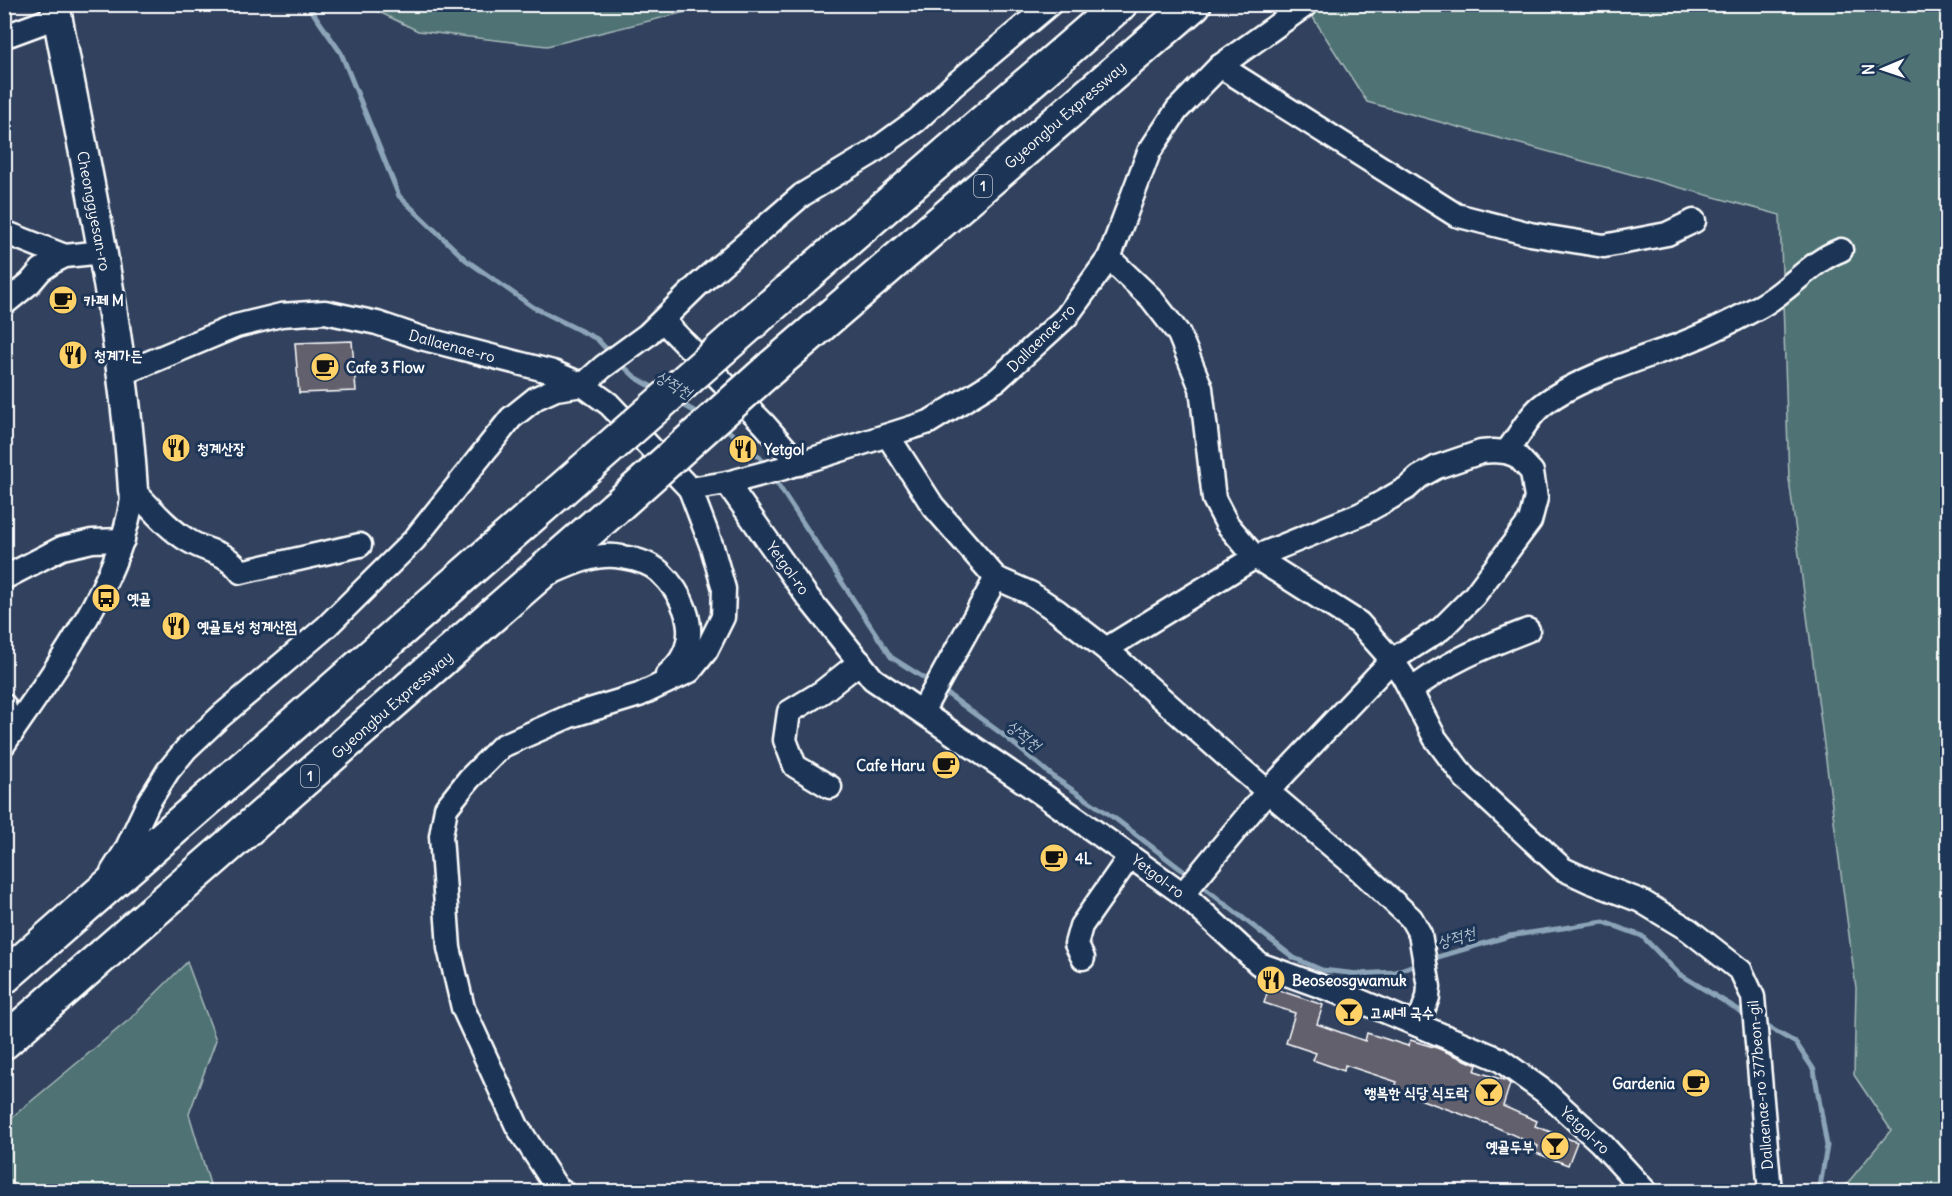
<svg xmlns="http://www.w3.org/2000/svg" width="1952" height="1196" font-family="Delius,'Poor Story',sans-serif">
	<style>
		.green { fill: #4f7374; stroke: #a7b9ba; stroke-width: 1.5 }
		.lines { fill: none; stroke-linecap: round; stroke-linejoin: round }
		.stream { stroke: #8ca4b8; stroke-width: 5 }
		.building { fill: #63606e; stroke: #fff; stroke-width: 1.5 }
		.minor-casing { stroke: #fff; stroke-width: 27 }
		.major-casing { stroke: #fff; stroke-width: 33 }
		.highway-casing { stroke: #fff; stroke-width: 38 }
		.minor { stroke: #1d3557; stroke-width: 22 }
		.major { stroke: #1d3557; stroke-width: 28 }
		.highway { stroke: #1d3557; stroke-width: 33 }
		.highway-bridge-casing { stroke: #fff; stroke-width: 38; stroke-linecap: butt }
		.highway-bridge { stroke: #1d3557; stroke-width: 33 }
		.labels { text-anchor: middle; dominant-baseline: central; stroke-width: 6; stroke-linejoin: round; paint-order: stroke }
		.shield { fill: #1d3557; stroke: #bbc2cd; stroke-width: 1.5 }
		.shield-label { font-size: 14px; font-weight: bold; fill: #fff }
		.street-label { font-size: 15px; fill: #fff; stroke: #1d3557 }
		.poi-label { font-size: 15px; font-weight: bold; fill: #fff; stroke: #1d3557; text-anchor: start }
		.water-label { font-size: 16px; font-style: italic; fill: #b3c3cf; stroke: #1d3557 }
	</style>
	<rect width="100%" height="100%" fill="#32425e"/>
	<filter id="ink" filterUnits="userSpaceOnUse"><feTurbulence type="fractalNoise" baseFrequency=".0167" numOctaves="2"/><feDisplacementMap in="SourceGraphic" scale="12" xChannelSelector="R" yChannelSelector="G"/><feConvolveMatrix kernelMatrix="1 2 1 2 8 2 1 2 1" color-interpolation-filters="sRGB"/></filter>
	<g filter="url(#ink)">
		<g class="green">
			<path d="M 365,5 L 714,5 L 547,46 L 418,31 Z"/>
			<path d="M 1305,5 L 1947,5 L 1947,1191 L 1841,1191 L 1891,1130 L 1854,1075 L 1856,988 L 1789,479 L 1780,215 L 1367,102 Z"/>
			<path d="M 187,962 L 216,1040 L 189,1114 L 212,1191 L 5,1191 L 5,1123 L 131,1018 Z"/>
		</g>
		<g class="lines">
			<g class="stream">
				<path d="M 307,4 L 341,53 L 399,196 L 466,260 L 533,307 L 597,339 L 612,355"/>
				<path d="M 619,362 L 635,377 L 657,390"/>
				<path d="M 678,402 L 701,415"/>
				<path d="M 722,427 C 738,437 756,450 766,466"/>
				<path d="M 773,477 L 891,657 L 932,683"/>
				<path d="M 942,690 L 1002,734 L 1055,778 L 1117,820 L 1191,877"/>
				<path d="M 1198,883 L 1294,958 L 1322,970 L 1358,974 L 1395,972 L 1419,963"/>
				<path d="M 1431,959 L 1509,936 L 1604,922 L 1642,936 L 1679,974 L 1747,1015"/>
				<path d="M 1761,1023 L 1796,1043 L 1814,1070 L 1827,1146 L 1819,1192"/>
			</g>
		</g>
		<g class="building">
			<path d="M 352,341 L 356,391 L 299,393 L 295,343 Z"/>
			<path d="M 1269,987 L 1323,1005 L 1317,1024 L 1365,1041 L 1367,1033 L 1408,1046 L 1410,1040 L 1437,1048 L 1477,1065 L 1475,1071 L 1507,1081 L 1510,1084 L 1503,1106 L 1537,1121 L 1535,1126 L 1577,1142 L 1568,1165 L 1536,1153 L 1538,1146 L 1489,1124 L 1394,1090 L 1397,1082 L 1345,1065 L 1344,1071 L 1313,1060 L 1316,1053 L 1286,1043 L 1295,1013 L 1264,1003 Z"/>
		</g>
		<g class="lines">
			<g class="minor-casing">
				<g id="minor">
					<path d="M 4,34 L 11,34 L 57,17"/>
					<path d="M 1220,66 L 1456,215 L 1530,234 L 1604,246 L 1667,234 L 1694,221"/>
					<path d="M 4,232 L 65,256"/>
					<path d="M 1109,258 L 1151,298 L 1179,334 L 1201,388 L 1214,499 L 1227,524 L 1255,557 L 1359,623 L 1392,660 L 1403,676 L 1435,738 L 1465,778 L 1563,869 L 1591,882 L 1641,901 L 1689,930 L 1741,971 L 1753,997 L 1770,1192"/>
					<path d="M 4,304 L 30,283 L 41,270 L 53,262 L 65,256 L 103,252"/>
					<path d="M 663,321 L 764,424 L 799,464"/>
					<path d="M 122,374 L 236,326 L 281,315 L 325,312 L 377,323 L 421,338 L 553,372 L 583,385 L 609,404 L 690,489 L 727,483 L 784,468 L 929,422 L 997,380 L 1066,317 L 1109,258 L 1149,152 L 1177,110 L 1220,66 L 1307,4"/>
					<path d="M 888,436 L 933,506 L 996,578 L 1030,593 L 1057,611 L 1106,649 L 1233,762 L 1352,863 L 1411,918 L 1420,934 L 1429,987 L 1428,997 L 1418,1025"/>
					<path d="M 1506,452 C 1518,438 1526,420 1539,408 C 1570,381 1637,360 1676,346 C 1705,335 1733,321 1759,307 C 1789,291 1811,261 1841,250"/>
					<path d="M 727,483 L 806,595 L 873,679 L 1042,794 L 1183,894 L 1259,964 L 1353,998 L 1499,1059 L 1545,1092 L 1600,1142 L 1646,1192"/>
					<path d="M 133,490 C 151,508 167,528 189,541 C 211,554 224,550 241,572 L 360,545"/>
					<path d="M 551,573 C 573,563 598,552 622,557 C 635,559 650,563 660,572 C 681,592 698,625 684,654 C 680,663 674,669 667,675"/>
					<path d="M 4,578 L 62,548 L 92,541 L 123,540"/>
					<path d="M 1106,649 L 1255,557 L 1361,514 L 1390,498 L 1407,488 L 1419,477 L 1437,467 L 1481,452 L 1493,451 L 1506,452 L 1517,456 L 1532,472 L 1536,498 L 1530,521 L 1474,596 L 1441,629 L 1392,660 L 1267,792 L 1183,894"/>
					<path d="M 1411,691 C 1445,662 1487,646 1528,630"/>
					<path d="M 4,705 L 12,733"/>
					<path d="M 922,712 L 996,578"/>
					<path d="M 4,744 C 54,670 124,580 133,490"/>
					<path d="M 830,787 L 795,766 L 785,740 L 789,712 L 822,692 L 860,662"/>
					<path d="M 112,872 L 126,850 L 148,803 L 168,771 L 186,749 L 221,716 L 325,628 L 414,540 L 511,418 L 536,398 L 556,389 L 583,385 L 603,367 L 647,335 L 697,286 L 802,195 L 870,154 L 917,120 L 953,86 L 1050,4"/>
					<path d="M 1083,958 L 1076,944 L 1081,926 L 1130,856"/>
					<path d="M 563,1192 L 557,1188 L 517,1126 L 463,1008 L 449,948 L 441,836 L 446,808 L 469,779 L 502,746 L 570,716 L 639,695 L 690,671 L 706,651 L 723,617 L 724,589 L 712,547 L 690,489"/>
				</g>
			</g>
			<g class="major-casing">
				<path id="major" d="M 55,4 C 85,165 123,326 133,490"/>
			</g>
			<g class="highway-casing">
				<g id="highway">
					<path d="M 757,318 L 1120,4"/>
					<path d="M 772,367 L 1194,4"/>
					<path d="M 4,977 L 559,492"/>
					<path d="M 4,1042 L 615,508"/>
				</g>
			</g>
			<use href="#minor" class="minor"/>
			<use href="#major" class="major"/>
			<use href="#highway" class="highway"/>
			<g class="highway-bridge-casing">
				<g id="highway-bridge">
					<path d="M 559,492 L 757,318"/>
					<path d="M 615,508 L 772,367"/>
				</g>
			</g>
			<use href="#highway-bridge" class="highway-bridge"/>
		</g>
	</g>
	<defs>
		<g id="cafe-disc" transform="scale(1.5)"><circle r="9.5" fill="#ffd166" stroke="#1d3557"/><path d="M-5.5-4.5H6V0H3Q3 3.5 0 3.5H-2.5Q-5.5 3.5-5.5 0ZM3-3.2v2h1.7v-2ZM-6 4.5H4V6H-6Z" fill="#111"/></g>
		<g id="restaurant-disc" transform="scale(1.5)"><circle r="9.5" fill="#ffd166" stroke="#1d3557"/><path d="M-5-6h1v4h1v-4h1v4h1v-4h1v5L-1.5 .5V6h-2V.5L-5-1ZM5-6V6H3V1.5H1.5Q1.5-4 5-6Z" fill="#111"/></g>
		<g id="bus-disc" transform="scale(1.5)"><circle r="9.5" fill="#ffd166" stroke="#1d3557"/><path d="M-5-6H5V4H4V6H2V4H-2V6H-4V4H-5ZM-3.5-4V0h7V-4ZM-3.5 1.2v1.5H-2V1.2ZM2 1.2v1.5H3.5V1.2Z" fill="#111"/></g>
		<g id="bar-disc" transform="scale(1.5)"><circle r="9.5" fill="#ffd166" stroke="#1d3557"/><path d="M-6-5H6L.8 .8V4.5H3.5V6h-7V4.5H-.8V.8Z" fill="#111"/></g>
	</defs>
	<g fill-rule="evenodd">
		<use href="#cafe-disc" x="63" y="300"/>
		<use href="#restaurant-disc" x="73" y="355"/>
		<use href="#cafe-disc" x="325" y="367"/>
		<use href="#restaurant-disc" x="176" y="448"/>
		<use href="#restaurant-disc" x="743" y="449"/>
		<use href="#bus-disc" x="106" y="598"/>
		<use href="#restaurant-disc" x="176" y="626"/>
		<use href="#cafe-disc" x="946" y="765"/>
		<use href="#cafe-disc" x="1054" y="858"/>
		<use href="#restaurant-disc" x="1271" y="980"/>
		<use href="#bar-disc" x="1349" y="1012"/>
		<use href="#cafe-disc" x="1696" y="1083"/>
		<use href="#bar-disc" x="1489" y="1092"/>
		<use href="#bar-disc" x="1555" y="1146"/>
	</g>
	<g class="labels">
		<g class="shield">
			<rect x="974" y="175" width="18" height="22" rx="4.5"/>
			<rect x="301" y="765" width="18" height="22" rx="4.5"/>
		</g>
		<g class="shield-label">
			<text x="983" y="186">1</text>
			<text x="310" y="776">1</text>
		</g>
		<g class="street-label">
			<text transform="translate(1065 115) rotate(-41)">Gyeongbu Expressway</text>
			<text transform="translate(94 211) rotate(79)">Cheonggyesan-ro</text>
			<text transform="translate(1041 338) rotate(-45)">Dallaenae-ro</text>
			<text transform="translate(452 346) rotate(15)">Dallaenae-ro</text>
			<text transform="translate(788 568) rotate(54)">Yetgol-ro</text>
			<text transform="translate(392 705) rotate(-41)">Gyeongbu Expressway</text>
			<text transform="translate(1158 876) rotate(37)">Yetgol-ro</text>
			<text transform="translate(1760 1085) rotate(-95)">Dallaenae-ro 377beon-gil</text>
			<text transform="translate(1585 1130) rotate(43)">Yetgol-ro</text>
		</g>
		<g class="poi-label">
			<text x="84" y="300">카페 M</text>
			<text x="94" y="355">청계가든</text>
			<text x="346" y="367">Cafe 3 Flow</text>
			<text x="197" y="448">청계산장</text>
			<text x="764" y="449">Yetgol</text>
			<text x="127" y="598">옛골</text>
			<text x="197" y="626">옛골토성 청계산점</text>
			<text x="925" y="765" text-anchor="end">Cafe Haru</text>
			<text x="1075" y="858">4L</text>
			<text x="1292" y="980">Beoseosgwamuk</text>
			<text x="1370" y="1012">고씨네 국수</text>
			<text x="1675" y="1083" text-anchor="end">Gardenia</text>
			<text x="1468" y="1092" text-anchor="end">행복한 식당 식도락</text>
			<text x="1534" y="1146" text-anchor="end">옛골두부</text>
		</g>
		<g class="water-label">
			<text transform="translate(674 384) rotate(30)">상적천</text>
			<text transform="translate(1024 735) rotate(39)">상적천</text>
			<text transform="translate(1456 937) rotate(-16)">상적천</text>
		</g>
	</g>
	<rect width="1952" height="1196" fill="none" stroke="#1d3557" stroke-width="24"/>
	<rect x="12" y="12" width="1928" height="1172" fill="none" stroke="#fff" stroke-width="2" filter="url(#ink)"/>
	<g transform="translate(1883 69) rotate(268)" stroke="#1d3557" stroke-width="4.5" paint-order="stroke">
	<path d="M0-4.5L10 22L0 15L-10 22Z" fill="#ffffff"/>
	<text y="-9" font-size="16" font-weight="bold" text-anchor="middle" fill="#ffffff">N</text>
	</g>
</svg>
